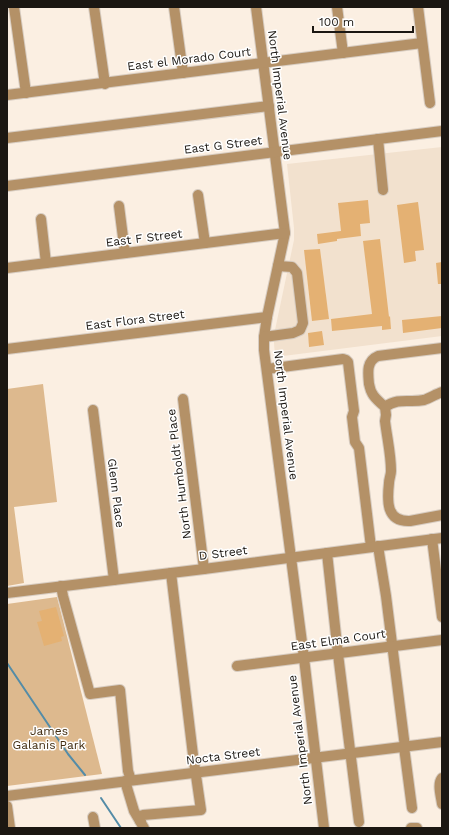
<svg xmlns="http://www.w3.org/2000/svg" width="449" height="835" font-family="'Work Sans',sans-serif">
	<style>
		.built { fill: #f2e1ce }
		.green { fill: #ddb98e }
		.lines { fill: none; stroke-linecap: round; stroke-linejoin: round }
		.stream { stroke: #548ca7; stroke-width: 2 }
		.building { fill: #e4b173 }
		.minor-casing { stroke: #d7ccc1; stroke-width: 12 }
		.minor { stroke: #b49167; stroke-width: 10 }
		.labels { text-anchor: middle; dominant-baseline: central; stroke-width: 3; stroke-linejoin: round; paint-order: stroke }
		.street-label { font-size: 12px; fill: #1b1712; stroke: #fff }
		.park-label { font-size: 12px; fill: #422d11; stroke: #fff }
	</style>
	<rect width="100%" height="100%" fill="#fbefe2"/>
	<path class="built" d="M 442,147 L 442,336 L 275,357 L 274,343 L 275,330 L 294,240 L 294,228 L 287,164 Z"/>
	<g class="green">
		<path d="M 43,384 L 57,502 L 14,507 L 24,583 L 7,586 L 7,389 Z"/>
		<path d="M 57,597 L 102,774 L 7,786 L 7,604 Z"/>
	</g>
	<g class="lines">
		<g class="stream">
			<path d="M 7,663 L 68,754 L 85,775"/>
			<path d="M 101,798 L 121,828"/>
		</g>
	</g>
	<g class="building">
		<path d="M 368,200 L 370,223 L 360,224 L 361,236 L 337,239 L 337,241 L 318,244 L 317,234 L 341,231 L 338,203 Z"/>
		<path d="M 418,202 L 424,250 L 415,251 L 416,261 L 404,263 L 397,205 Z"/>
		<path d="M 380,239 L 389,317 L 390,316 L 391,329 L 382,330 L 382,326 L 332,331 L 331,319 L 372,314 L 363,241 Z"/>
		<path d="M 320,249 L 329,319 L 312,321 L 304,250 Z"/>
		<path d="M 442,262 L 442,284 L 438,284 L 436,263 Z"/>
		<path d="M 442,316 L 442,328 L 403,333 L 402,320 Z"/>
		<path d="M 322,331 L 324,345 L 309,347 L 308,333 Z"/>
		<path d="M 56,607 L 64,636 L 61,637 L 62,641 L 44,646 L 37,622 L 42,621 L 39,611 Z"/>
	</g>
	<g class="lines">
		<g class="minor-casing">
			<g id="minor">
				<path d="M 14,7 L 26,93"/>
				<path d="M 94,7 L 105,84"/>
				<path d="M 174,7 L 183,73"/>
				<path d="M 256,7 L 285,233 L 267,317 L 264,337 L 264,350 L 304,658 L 324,828"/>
				<path d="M 337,7 L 343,53"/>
				<path d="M 418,7 L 430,103"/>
				<path d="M 7,95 L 422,43"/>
				<path d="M 7,138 L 269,106"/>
				<path d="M 378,139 L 383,190"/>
				<path d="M 7,186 L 442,131"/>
				<path d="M 198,195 L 205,243"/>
				<path d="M 119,206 L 125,253"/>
				<path d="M 41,219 L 46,263"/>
				<path d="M 7,268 L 285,233"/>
				<path d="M 264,337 L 293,333 L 300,330 L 303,323 L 297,273 L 292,267 L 278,266"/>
				<path d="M 442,348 L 378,356 C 366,361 368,373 369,384 C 370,387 370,390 372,393 C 375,399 381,403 385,407 L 386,415 L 385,421 C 387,438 391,454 391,471 C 391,475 389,479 389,483 C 387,501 386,522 410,521 L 442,515"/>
				<path d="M 7,349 L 267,317"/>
				<path d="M 267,369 L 343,359 L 346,360 L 348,362 L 354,411 L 352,417 L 355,442 L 359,448 L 371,547"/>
				<path d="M 183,399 L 204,569"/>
				<path d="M 385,407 C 399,397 409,403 424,400 C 430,398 436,394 442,392"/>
				<path d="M 93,410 L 114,580"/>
				<path d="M 432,539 L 442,617"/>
				<path d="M 378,546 L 386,596 L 405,747"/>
				<path d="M 327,553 L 338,654 L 359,822"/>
				<path d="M 61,586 L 63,596 L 90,694 L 120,690 L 128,771 L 131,780"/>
				<path d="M 7,593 L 204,569 L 442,538"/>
				<path d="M 237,666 L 442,640"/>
				<path d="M 404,747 L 412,808"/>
				<path d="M 442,778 C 437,784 441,796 442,804"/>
				<path d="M 125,781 L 134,811 L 144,828"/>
				<path d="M 7,796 L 442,742"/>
				<path d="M 7,806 L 10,828"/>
				<path d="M 93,817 L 95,828"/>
				<path d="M 140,821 L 143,815 L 201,810 L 193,755 L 171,573"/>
				<path d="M 411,828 L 417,828"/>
			</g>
		</g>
		<use href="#minor" class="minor"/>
	</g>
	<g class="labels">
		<g class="street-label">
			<text transform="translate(189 59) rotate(-7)">East el Morado Court</text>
			<text transform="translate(280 95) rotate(83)">North Imperial Avenue</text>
			<text transform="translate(223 145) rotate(-7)">East G Street</text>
			<text transform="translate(144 238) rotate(-7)">East F Street</text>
			<text transform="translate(135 320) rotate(-7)">East Flora Street</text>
			<text transform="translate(286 415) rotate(83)">North Imperial Avenue</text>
			<text transform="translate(179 474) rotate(-97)">North Humboldt Place</text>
			<text transform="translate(116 493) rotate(83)">Glenn Place</text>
			<text transform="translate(223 553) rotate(-7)">D Street</text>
			<text transform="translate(338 640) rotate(-8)">East Elma Court</text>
			<text transform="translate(300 740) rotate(-97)">North Imperial Avenue</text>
			<text transform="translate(223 756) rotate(-7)">Nocta Street</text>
		</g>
		<g class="park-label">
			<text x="49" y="731">James<tspan x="49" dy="14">Galanis Park</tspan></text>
		</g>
	</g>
	<rect width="449" height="835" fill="none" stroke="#1b1712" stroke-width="16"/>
	<path d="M313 26v6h100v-6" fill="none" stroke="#1b1712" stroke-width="2"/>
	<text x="319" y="26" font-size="12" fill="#1b1712" stroke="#ffffff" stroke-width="3" paint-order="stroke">100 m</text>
</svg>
